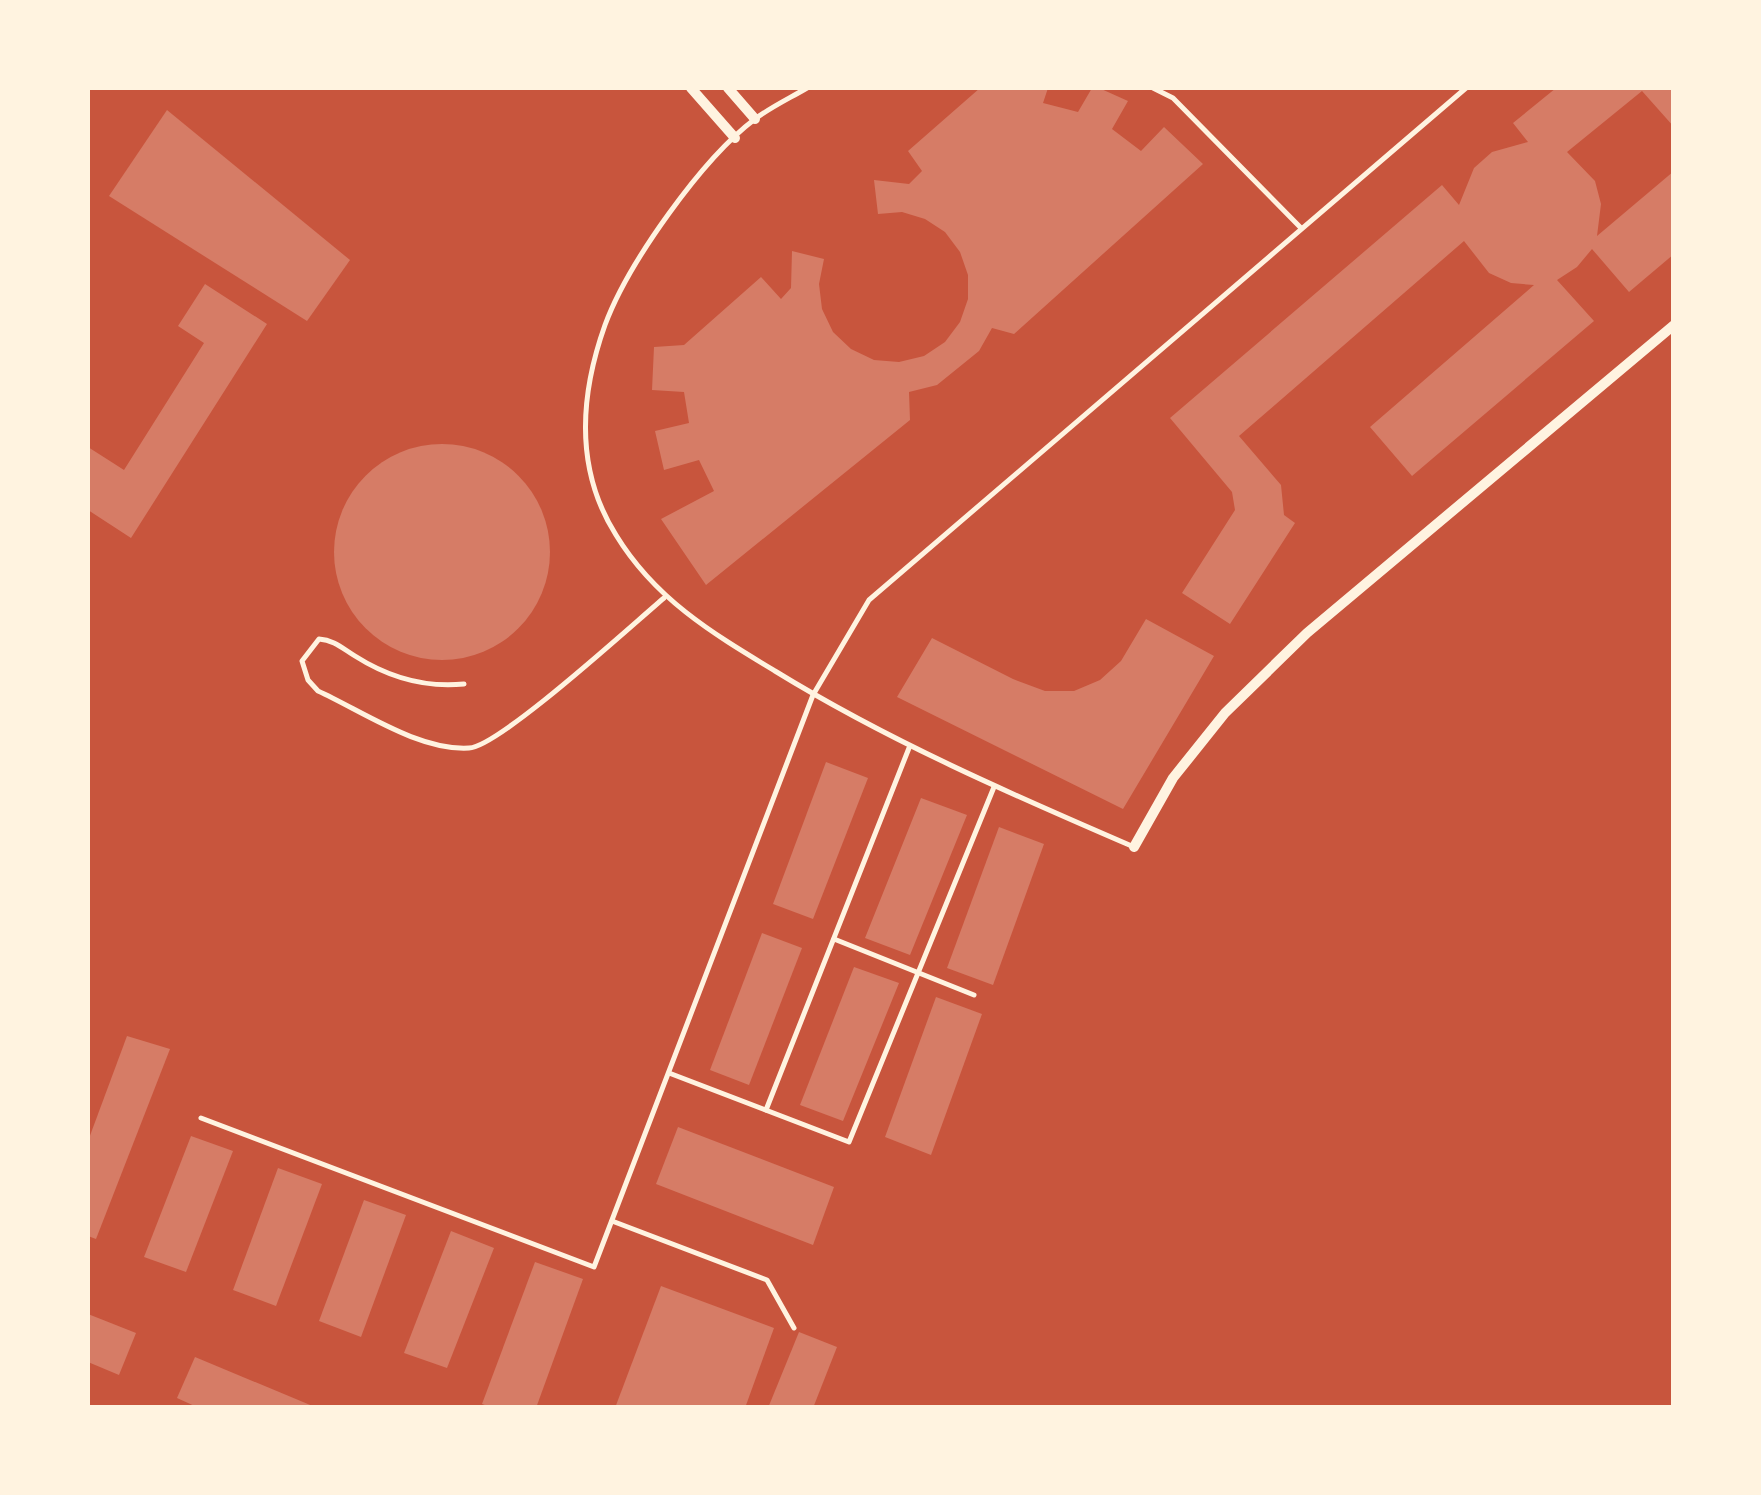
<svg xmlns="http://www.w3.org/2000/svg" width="1761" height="1495" font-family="'Archivo Narrow',sans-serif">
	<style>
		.building { fill: #d67c66 }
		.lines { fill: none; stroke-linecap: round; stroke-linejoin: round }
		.service { stroke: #fff3e0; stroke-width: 5 }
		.minor { stroke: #fff3e0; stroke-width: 10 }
	</style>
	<rect width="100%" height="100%" fill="#c8553d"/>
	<g class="building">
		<path d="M 980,88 L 1048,88 L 1043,103 L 1078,112 L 1092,88 L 1099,88 L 1128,101 L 1112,129 L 1141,151 L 1164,127 L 1203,164 L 1014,334 L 992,328 L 979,351 L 937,385 L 909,392 L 910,420 L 706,585 L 661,519 L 714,491 L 699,460 L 664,470 L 655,431 L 689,423 L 684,392 L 652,390 L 654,347 L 684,345 L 761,277 L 781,299 L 791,288 L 792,251 L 824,259 L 819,284 L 822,309 L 833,332 L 851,349 L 874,360 L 899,362 L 924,356 L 945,342 L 960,322 L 968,299 L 968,275 L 960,252 L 945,232 L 925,219 L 902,212 L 878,214 L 874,180 L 909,184 L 922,171 L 908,151 Z"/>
		<path d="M 1556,88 L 1674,88 L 1674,127 L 1642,91 L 1567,152 L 1595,181 L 1601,204 L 1597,236 L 1674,171 L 1674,254 L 1629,292 L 1592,249 L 1577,267 L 1557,280 L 1594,321 L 1412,476 L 1370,427 L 1534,285 L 1511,283 L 1489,273 L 1464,241 L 1239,436 L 1281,485 L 1284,515 L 1295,523 L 1230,624 L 1182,593 L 1235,510 L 1232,492 L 1170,418 L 1442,185 L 1459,205 L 1474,168 L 1492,152 L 1528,142 L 1513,123 Z"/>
		<path d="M 167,110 L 350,260 L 307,321 L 109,196 Z"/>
		<path d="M 205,284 L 267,324 L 131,538 L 88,510 L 88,447 L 124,470 L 204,343 L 178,326 Z"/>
		<circle cx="442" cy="552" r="108"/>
		<path d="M 1146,619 L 1214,656 L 1123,809 L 897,697 L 932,638 L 1013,679 L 1045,691 L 1074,691 L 1100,680 L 1121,661 Z"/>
		<path d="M 826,762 L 868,778 L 813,919 L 773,904 Z"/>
		<path d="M 921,798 L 967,815 L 910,955 L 865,938 Z"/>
		<path d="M 999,827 L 1044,844 L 993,985 L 947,968 Z"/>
		<path d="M 762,933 L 802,948 L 749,1085 L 710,1070 Z"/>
		<path d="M 854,967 L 899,983 L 843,1121 L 800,1105 Z"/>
		<path d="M 936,997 L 982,1014 L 931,1155 L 885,1137 Z"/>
		<path d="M 127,1036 L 170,1049 L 96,1239 L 88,1236 L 88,1141 Z"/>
		<path d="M 678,1127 L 834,1187 L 813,1245 L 656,1184 Z"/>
		<path d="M 191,1136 L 233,1151 L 186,1272 L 144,1257 Z"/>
		<path d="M 278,1168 L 322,1184 L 276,1306 L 233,1290 Z"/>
		<path d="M 364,1200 L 406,1215 L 361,1337 L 319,1321 Z"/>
		<path d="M 451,1231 L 494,1248 L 447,1368 L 404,1353 Z"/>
		<path d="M 535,1262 L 583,1279 L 536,1408 L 493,1408 L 482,1404 Z"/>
		<path d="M 661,1286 L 774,1328 L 745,1408 L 615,1408 Z"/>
		<path d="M 88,1314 L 136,1333 L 119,1375 L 88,1362 Z"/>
		<path d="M 799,1332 L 837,1347 L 813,1408 L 768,1408 Z"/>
		<path d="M 195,1357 L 315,1407 L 315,1408 L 199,1408 L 177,1398 Z"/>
	</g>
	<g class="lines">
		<g class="service">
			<path d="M 807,88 C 790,98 771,107 755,119 C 702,159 628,263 605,325 C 580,395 575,470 616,535 C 655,599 712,633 775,671 C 889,741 1011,794 1134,847"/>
			<path d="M 1153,88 L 1173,98 L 1301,228"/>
			<path d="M 464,684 C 424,688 388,677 355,656 C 342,648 334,640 319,639 L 302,661 L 308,680 L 318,691 C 362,711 419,751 469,748 C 499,747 633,624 664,598"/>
			<path d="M 834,939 L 974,995"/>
			<path d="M 669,1073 L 849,1142 L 994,787"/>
			<path d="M 766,1110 L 909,748"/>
			<path d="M 201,1118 L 594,1267 L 813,695 L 869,600 L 1466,88"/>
			<path d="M 612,1221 L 767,1280 L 794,1328"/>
		</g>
		<g class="minor">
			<path d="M 691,88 L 735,138"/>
			<path d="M 728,88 L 755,119"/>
			<path d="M 1134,847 L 1173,778 L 1225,713 L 1307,633 L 1674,325"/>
		</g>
	</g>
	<rect width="1761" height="1495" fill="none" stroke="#fff3e0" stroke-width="180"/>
</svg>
